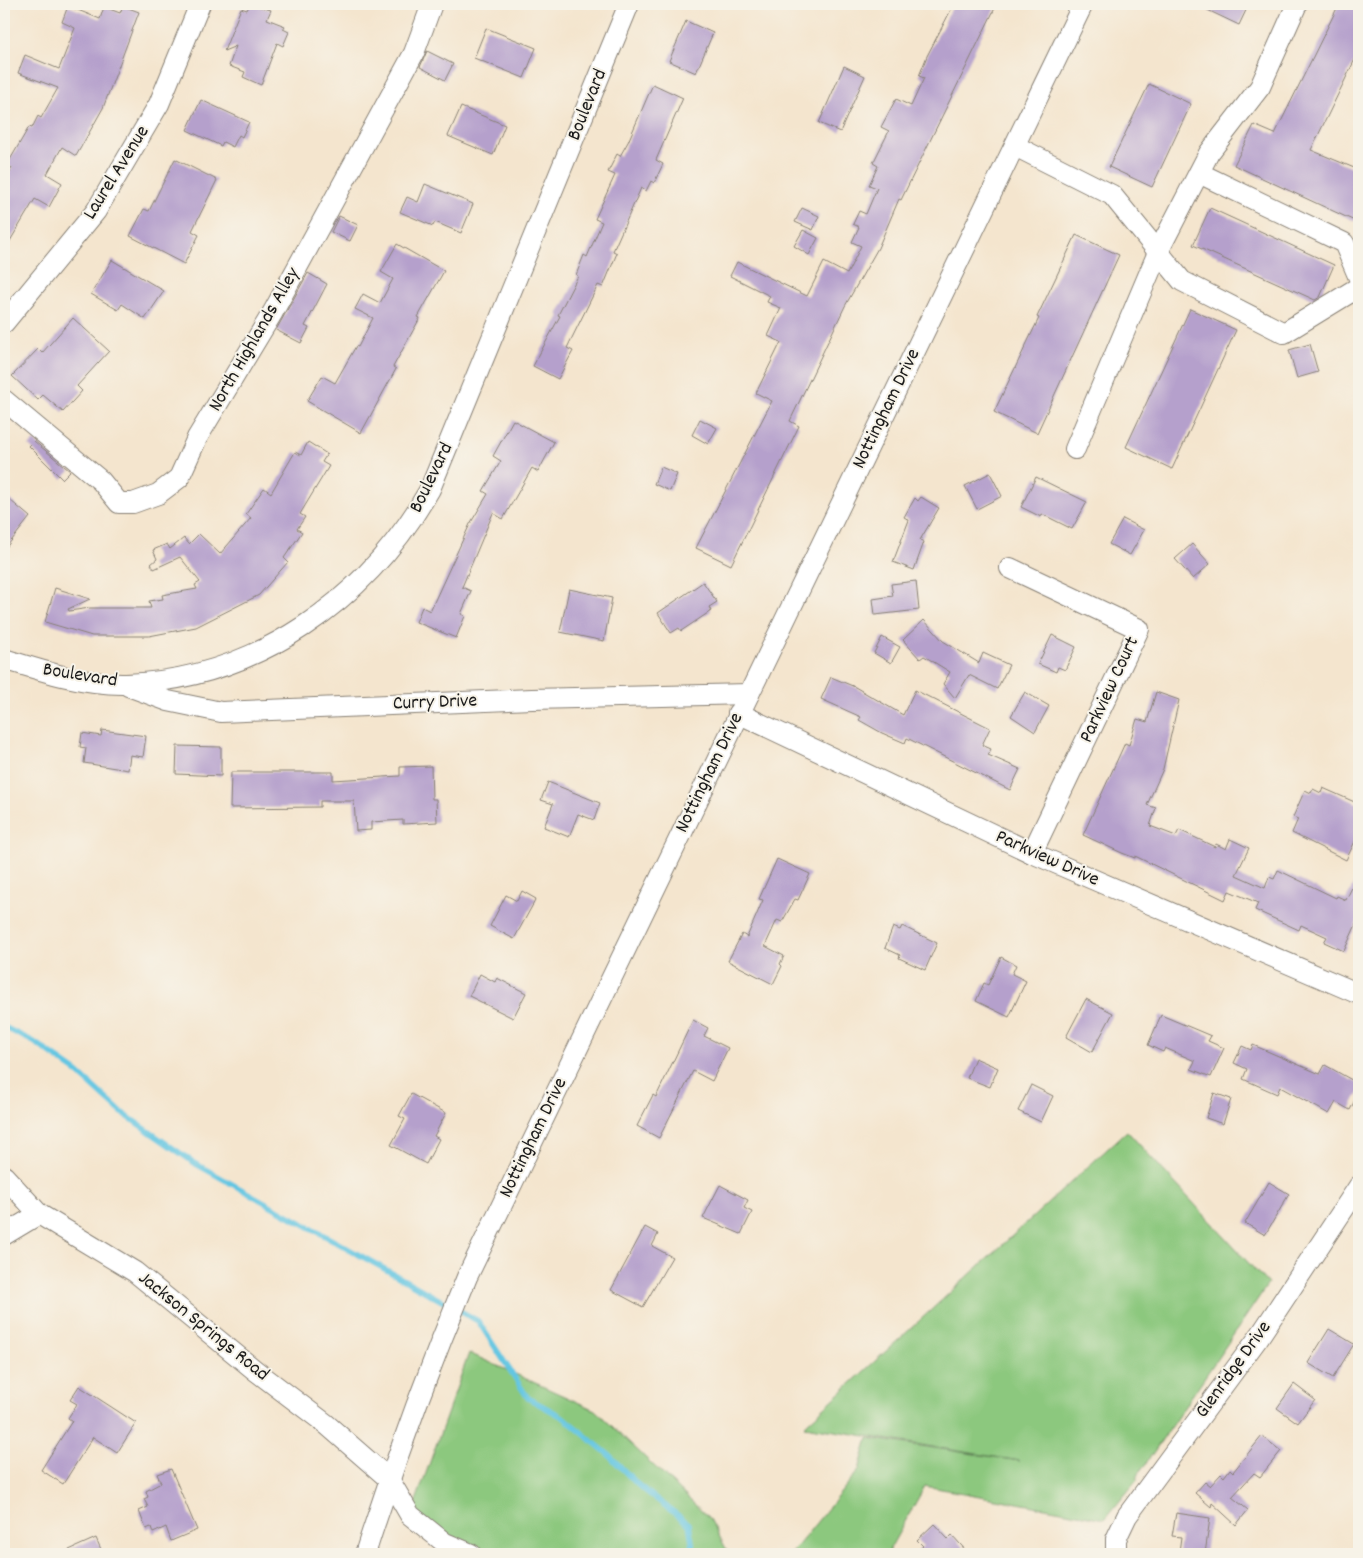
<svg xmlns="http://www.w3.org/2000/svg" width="1363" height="1558" font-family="Dekko,sans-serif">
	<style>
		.green { fill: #8cc87e; stroke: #54724d }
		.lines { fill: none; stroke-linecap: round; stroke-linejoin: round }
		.stream { stroke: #64c6e2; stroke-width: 5.5 }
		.building { fill: #b5a0cc }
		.minor-casing { stroke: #888075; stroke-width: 22 }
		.minor { stroke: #fff; stroke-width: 20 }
		.labels { text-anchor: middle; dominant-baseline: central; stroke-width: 4; stroke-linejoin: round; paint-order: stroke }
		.street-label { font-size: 20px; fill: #1c1c1c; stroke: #f7f3e8 }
	</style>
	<rect width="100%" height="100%" fill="#f7f3e8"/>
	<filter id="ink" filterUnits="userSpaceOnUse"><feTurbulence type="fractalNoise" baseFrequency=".02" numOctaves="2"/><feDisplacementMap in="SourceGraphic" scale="10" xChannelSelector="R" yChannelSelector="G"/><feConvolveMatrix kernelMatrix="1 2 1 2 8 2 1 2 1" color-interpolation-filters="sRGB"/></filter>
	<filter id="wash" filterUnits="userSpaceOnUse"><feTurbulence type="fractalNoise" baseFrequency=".0096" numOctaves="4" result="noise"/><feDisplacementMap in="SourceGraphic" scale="20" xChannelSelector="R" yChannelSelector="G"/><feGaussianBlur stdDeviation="1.12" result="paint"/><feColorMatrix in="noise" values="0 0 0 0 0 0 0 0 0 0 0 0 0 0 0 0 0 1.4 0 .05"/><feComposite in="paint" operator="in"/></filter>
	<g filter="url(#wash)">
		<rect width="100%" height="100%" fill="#f4e5ce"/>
		<g class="green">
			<path d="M 1127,1131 L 1268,1284 L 1136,1478 L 1138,1479 L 1105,1519 L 925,1486 L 887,1554 L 791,1554 L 859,1470 L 868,1438 L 1020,1461 L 804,1426 Z"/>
			<path d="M 469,1353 L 595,1410 L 710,1519 L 729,1554 L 483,1554 L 407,1526 Z"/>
		</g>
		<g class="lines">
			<path class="stream" d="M 4,1027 L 34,1042 L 77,1072 L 121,1112 L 196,1164 L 478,1321 L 528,1398 L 563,1417 L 609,1455 L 638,1485 L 689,1524 L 694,1554"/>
		</g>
		<g id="blocks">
			<g class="building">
				<path d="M 250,4 L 271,10 L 267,19 L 285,26 L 283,29 L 289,32 L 283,46 L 277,43 L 261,85 L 243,77 L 245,72 L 229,66 L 236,46 L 224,51 L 241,8 L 247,10 Z"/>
				<path d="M 954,4 L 988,4 L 995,8 L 901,200 L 899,199 L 878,248 L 845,306 L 790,421 L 799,426 L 731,565 L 696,548 L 772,401 L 756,393 L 781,342 L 768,336 L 781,308 L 767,302 L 770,296 L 730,276 L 737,262 L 807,296 L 824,262 L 847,274 L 861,246 L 852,242 L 859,227 L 853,224 L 859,211 L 866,214 L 877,188 L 869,185 L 878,166 L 873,163 L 889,131 L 881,127 L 896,99 L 911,106 L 924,78 L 919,76 L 927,56 Z"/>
				<path d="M 1195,4 L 1249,4 L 1239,25 Z"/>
				<path d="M 1339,4 L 1359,4 L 1359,51 L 1311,150 L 1359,170 L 1359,223 L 1234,165 L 1254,125 L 1275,134 Z"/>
				<path d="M 68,6 L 100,19 L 104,7 L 120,13 L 123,6 L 139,12 L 103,108 L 76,156 L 62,147 L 47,174 L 62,183 L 49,207 L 35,199 L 4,251 L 4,182 L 12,168 L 7,165 L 29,127 L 32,128 L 38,116 L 41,118 L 58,88 L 18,73 L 25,55 L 59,69 L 75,28 L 62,22 Z"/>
				<path d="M 686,21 L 713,33 L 696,73 L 669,61 Z"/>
				<path d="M 486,28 L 536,48 L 524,78 L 474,58 Z"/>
				<path d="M 427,51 L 453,64 L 445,80 L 420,67 Z"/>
				<path d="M 844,66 L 865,76 L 840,132 L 819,123 Z"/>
				<path d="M 653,84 L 683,98 L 656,160 L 663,164 L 654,183 L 651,181 L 646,191 L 641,188 L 613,251 L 617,253 L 603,287 L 598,285 L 567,348 L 573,351 L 558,379 L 533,366 L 560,316 L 558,315 L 578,276 L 576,275 L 584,255 L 587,257 L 602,222 L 595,219 L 615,175 L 608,172 L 617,154 L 620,156 L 628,142 Z"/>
				<path d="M 1149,84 L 1191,104 L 1152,187 L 1109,167 Z"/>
				<path d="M 201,100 L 249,122 L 242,137 L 239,135 L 233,147 L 223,142 L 221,146 L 187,130 Z"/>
				<path d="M 461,107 L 505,125 L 493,155 L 448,136 Z"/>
				<path d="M 175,159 L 217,180 L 192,231 L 199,235 L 184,264 L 130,236 L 144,209 L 149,211 Z"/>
				<path d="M 425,184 L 473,204 L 461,233 L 435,222 L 433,226 L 400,212 L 407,197 L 418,202 Z"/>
				<path d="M 802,208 L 819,216 L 813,230 L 795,222 Z"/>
				<path d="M 1210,208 L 1334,265 L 1320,297 L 1315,300 L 1193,245 Z"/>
				<path d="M 339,216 L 358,225 L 350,241 L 331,232 Z"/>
				<path d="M 803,230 L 818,238 L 809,255 L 794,246 Z"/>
				<path d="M 1076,235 L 1119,255 L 1037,433 L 994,412 L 1039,318 L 1037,317 Z"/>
				<path d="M 397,244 L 444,271 L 418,317 L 420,318 L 393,367 L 396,369 L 361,433 L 307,401 L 322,376 L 335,383 L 356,346 L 358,347 L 373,318 L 355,309 L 363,294 L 380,303 L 393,279 L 381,272 Z"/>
				<path d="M 112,260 L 164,291 L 145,319 L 122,304 L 118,310 L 91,294 Z"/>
				<path d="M 308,273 L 327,284 L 305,326 L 309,328 L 301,343 L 276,330 Z"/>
				<path d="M 1190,309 L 1236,330 L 1172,469 L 1126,447 Z"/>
				<path d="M 73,318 L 109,351 L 77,386 L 82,391 L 63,412 L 43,395 L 38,400 L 12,376 L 38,349 L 42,353 Z"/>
				<path d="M 1310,344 L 1318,372 L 1297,378 L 1289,350 Z"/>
				<path d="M 700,419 L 717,428 L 708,444 L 692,435 Z"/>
				<path d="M 513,420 L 554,442 L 538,472 L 532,468 L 503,519 L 493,513 L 462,587 L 471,591 L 461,614 L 465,616 L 456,638 L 416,622 L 422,607 L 430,611 L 470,524 L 488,494 L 483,491 L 501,461 L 493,456 Z"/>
				<path d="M 34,441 L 70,471 L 62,479 L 29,446 Z"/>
				<path d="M 308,442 L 327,454 L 322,462 L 329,466 L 300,514 L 305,517 L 297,529 L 302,532 L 284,558 L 288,562 L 259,595 L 196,627 L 149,636 L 92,636 L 45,622 L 55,588 L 90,599 L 68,609 L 69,611 L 90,608 L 151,608 L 149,601 L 163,599 L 162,595 L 197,589 L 195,585 L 200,582 L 180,557 L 154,569 L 151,564 L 157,559 L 153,550 L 167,544 L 170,549 L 184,538 L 189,544 L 199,534 L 220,554 L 251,518 L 246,514 L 264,488 L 271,493 L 295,452 L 301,455 Z"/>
				<path d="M 661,467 L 677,474 L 670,491 L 654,484 Z"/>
				<path d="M 990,473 L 1002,496 L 977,509 L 965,486 Z"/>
				<path d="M 1036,477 L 1087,502 L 1072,529 L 1042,514 L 1041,517 L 1021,507 Z"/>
				<path d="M 4,495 L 30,517 L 4,550 Z"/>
				<path d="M 921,497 L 939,508 L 920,540 L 924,542 L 914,570 L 893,562 L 909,520 L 904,517 L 915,498 L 918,501 Z"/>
				<path d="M 1123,519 L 1144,530 L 1130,555 L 1109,544 Z"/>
				<path d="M 1192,544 L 1210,564 L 1193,579 L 1175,559 Z"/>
				<path d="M 916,581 L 919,610 L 875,615 L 873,599 L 893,596 L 891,584 Z"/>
				<path d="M 703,582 L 717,602 L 709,607 L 711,611 L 681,631 L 679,628 L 671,633 L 658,613 Z"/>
				<path d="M 569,589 L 612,598 L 604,641 L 560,632 Z"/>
				<path d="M 924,620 L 943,641 L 979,663 L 983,653 L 1009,665 L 997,689 L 969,675 L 955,698 L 943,684 L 950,672 L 924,656 L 920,659 L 903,640 Z"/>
				<path d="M 1052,635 L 1076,647 L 1065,670 L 1058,667 L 1056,672 L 1038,664 Z"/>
				<path d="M 882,637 L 900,647 L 891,663 L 874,653 Z"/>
				<path d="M 831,677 L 855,687 L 903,715 L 915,690 L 990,728 L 982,745 L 991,749 L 988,755 L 1020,769 L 1010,790 L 907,738 L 905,743 L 882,733 L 859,720 L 861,717 L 821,699 Z"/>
				<path d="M 1025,692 L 1049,706 L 1035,732 L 1011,716 Z"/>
				<path d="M 1156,692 L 1179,700 L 1163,769 L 1147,805 L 1156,808 L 1150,826 L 1176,836 L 1179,830 L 1215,847 L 1216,844 L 1226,849 L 1230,839 L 1249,848 L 1236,875 L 1265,888 L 1269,877 L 1274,879 L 1278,870 L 1336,898 L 1337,896 L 1346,900 L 1359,873 L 1359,918 L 1344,951 L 1324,942 L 1327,937 L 1301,925 L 1299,930 L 1255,910 L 1258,903 L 1229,891 L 1225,900 L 1135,856 L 1135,858 L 1122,853 L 1083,835 L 1125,743 L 1129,745 L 1137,719 L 1147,722 Z"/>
				<path d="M 102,730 L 146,736 L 143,757 L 130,755 L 128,770 L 84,763 L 86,748 L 80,747 L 82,733 L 101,736 Z"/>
				<path d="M 177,746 L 221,747 L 221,776 L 176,774 Z"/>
				<path d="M 431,766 L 432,799 L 436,799 L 437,822 L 403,824 L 403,820 L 371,822 L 371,830 L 356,831 L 354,801 L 320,801 L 320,807 L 230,808 L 231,772 L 333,772 L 333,780 L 400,776 L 400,767 Z"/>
				<path d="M 548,782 L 600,803 L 594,820 L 578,814 L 569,837 L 544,827 L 553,804 L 541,800 Z"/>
				<path d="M 1323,788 L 1359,804 L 1359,833 L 1346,860 L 1292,833 L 1298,819 L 1293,817 L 1305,790 L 1311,793 L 1313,789 L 1321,793 Z"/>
				<path d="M 777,859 L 810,874 L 798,900 L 795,899 L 782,922 L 777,920 L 765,946 L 784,956 L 780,964 L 782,966 L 773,984 L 728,961 L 742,934 L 747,937 L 763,900 L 759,899 Z"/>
				<path d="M 522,891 L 536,899 L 514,939 L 490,926 L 506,895 L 517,901 Z"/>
				<path d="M 902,926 L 937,943 L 925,970 L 899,958 L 900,955 L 885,948 L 893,927 L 900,930 Z"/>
				<path d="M 1001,957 L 1016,965 L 1012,974 L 1026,981 L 1009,1017 L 976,1001 L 984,983 L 988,985 Z"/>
				<path d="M 480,974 L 495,982 L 497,978 L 526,993 L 513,1018 L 469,996 Z"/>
				<path d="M 1086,999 L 1113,1013 L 1092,1052 L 1066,1037 Z"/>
				<path d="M 1161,1015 L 1211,1036 L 1208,1041 L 1224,1048 L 1211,1077 L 1191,1069 L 1195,1061 L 1165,1048 L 1163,1052 L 1148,1045 Z"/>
				<path d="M 693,1020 L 708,1028 L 704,1036 L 728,1048 L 712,1081 L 693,1071 L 659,1138 L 637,1126 L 653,1095 L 656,1097 Z"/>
				<path d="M 1253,1045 L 1320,1074 L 1325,1065 L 1359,1084 L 1359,1092 L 1350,1110 L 1336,1102 L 1329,1114 L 1280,1087 L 1277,1094 L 1243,1079 L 1247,1069 L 1234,1063 L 1242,1046 L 1251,1050 Z"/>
				<path d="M 975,1058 L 998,1068 L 990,1087 L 967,1078 Z"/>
				<path d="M 1031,1085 L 1053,1096 L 1041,1122 L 1018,1111 Z"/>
				<path d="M 1214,1093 L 1231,1099 L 1223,1124 L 1206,1118 Z"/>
				<path d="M 411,1094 L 446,1113 L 434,1136 L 439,1139 L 426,1164 L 391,1145 L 405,1119 L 399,1116 Z"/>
				<path d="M 1269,1182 L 1289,1194 L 1265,1235 L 1245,1223 Z"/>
				<path d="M 720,1185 L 748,1200 L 744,1208 L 752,1212 L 741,1234 L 703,1218 Z"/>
				<path d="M 645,1227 L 658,1234 L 652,1246 L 672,1257 L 643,1307 L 611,1290 Z"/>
				<path d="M 1329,1329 L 1354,1344 L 1333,1378 L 1308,1363 Z"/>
				<path d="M 1294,1384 L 1315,1400 L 1298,1423 L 1277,1408 Z"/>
				<path d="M 79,1386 L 136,1423 L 117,1453 L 93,1437 L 63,1484 L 41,1470 L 72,1421 L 68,1418 L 77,1404 L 70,1400 Z"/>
				<path d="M 1262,1436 L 1281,1451 L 1260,1477 L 1254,1473 L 1232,1497 L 1248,1510 L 1236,1525 L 1212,1503 L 1211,1507 L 1195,1493 L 1205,1482 L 1210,1486 L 1221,1474 L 1224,1477 L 1230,1469 L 1233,1472 Z"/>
				<path d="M 171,1469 L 197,1530 L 171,1541 L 166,1527 L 153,1533 L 151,1527 L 146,1529 L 139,1511 L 148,1507 L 144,1499 L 148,1497 L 146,1491 L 161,1483 L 157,1474 Z"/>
				<path d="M 1176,1513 L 1210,1518 L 1205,1554 L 1179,1552 L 1181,1537 L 1172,1536 Z"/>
				<path d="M 934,1524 L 948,1539 L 952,1535 L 969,1554 L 915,1554 L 923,1546 L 917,1540 Z"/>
				<path d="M 96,1538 L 103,1554 L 60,1554 Z"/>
			</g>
		</g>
	</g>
	<g filter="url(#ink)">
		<use href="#blocks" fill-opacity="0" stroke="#888075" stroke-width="1"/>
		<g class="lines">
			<g class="minor-casing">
				<g id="minor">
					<path d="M 1015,146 L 1112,195 L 1182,281 L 1284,333 L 1359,287"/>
					<path d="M 1199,173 L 1344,243 L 1359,278"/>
					<path d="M 4,323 L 96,211 L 159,104 L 200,4"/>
					<path d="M 4,400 L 101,481 L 119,503 L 133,503 L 158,494 L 179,478 L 197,438 L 273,312 L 414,53 L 432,4"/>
					<path d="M 1075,449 L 1159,250 L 1209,153 L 1260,87 L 1297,4"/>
					<path d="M 1010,568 L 1139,629 L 1032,853"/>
					<path d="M 4,659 C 42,671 85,685 126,684 C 257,679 367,600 430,489 L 629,4"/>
					<path d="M 128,686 L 168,701 L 221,712 L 532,699 L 749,694"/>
					<path d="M 738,713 L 1032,853 L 1359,994"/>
					<path d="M 4,1176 L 39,1214 L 135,1272 L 256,1371 L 326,1424 L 389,1479 L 410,1515 L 445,1543 L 471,1554"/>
					<path d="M 4,1235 L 39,1214"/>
					<path d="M 365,1554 C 395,1460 429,1368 467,1277 L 1083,4"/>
					<path d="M 1116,1554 L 1116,1539 L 1127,1516 L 1259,1337 L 1359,1186"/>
				</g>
			</g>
			<use href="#minor" class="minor"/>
		</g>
	</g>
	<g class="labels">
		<g class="street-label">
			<text transform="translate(588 105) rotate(-68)">Boulevard</text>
			<text transform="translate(117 173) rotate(-58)">Laurel Avenue</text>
			<text transform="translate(255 340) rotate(-60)">North Highlands Alley</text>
			<text transform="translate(887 409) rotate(-64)">Nottingham Drive</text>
			<text transform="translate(432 478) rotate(-64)">Boulevard</text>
			<text transform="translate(80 676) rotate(9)">Boulevard</text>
			<text transform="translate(1110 690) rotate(-65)">Parkview Court</text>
			<text transform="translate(435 703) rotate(-2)">Curry Drive</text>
			<text transform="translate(710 773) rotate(-64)">Nottingham Drive</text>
			<text transform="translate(1047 859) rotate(24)">Parkview Drive</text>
			<text transform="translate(534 1138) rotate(-64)">Nottingham Drive</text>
			<text transform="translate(203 1327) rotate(39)">Jackson Springs Road</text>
			<text transform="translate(1234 1370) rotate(-54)">Glenridge Drive</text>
		</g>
	</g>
	<rect width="1363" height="1558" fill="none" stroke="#f7f3e8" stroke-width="20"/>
</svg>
